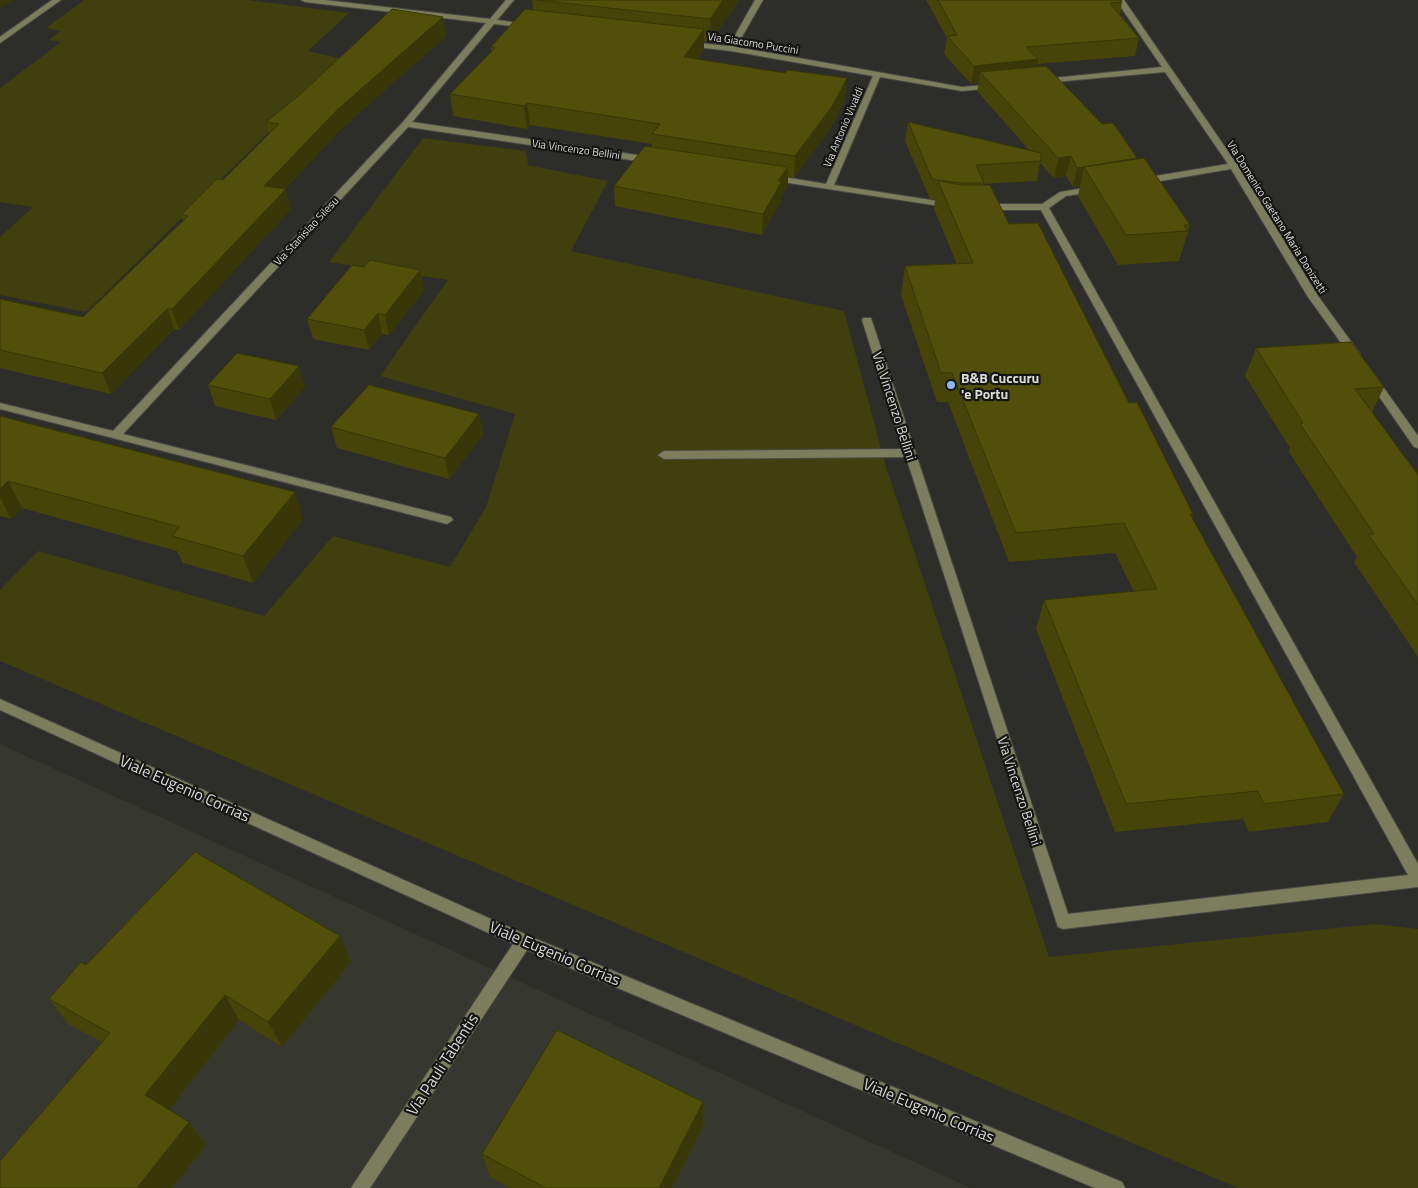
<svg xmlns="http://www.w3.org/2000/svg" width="1418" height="1188" font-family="'Titillium Web',sans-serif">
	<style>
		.built { fill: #36372e }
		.green { fill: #403f0e }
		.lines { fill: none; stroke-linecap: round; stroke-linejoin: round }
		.minor-casing { stroke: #494946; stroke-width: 2 }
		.minor { fill: #7c7d5c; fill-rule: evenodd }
		.wall { fill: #464409 }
		.shaded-wall { fill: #393707 }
		.building { fill: #514f0a; stroke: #393707 }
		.poi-dot { fill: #8cb9fc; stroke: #151514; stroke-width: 2 }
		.labels { text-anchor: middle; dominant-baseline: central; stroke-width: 4.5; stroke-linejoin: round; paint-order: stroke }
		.far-street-label { font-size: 11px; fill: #d9d9d7; stroke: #151514 }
		.poi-label { font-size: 14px; font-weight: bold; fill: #d9d9d7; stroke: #151514; text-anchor: start }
		.street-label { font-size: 14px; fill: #d9d9d7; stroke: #151514 }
		.near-street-label { font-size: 16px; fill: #d9d9d7; stroke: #151514 }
	</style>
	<rect width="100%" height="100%" fill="#2d2d2a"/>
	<path class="built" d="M 0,744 L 971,1188 L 0,1188 Z"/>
	<g class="green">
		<path d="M 84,0 L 248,0 L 349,13 L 308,51 L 343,59 L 86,312 L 0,295 L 0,237 L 33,207 L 0,202 L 0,88 L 61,42 L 49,40 L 60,31 L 46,28 Z"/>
		<path d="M 423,138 L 526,151 L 528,165 L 608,181 L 571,251 L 844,311 L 886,467 L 1049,957 L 1375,924 L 1418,929 L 1418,1188 L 1238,1188 L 0,661 L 0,590 L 38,551 L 264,616 L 333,536 L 450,567 L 486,507 L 515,414 L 380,376 L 448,280 L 329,262 Z"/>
	</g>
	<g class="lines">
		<g class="minor-casing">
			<g id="minor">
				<path d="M 52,0 L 61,0 L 0,43 L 0,37 Z"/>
				<path d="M 301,0 L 324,0 L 490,19 L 506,0 L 514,0 L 497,20 L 528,24 L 532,26 L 531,28 L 494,24 L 412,122 L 651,157 L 655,160 L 651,163 L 408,127 L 123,434 L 451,517 L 453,520 L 447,524 L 0,409 L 0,403 L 113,431 L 403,122 L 486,23 L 305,2 Z"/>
				<path d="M 755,0 L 763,0 L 736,47 L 962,87 L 997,84 L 997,88 L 994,88 L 962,91 L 880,77 L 834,185 L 950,203 L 953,204 L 953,208 L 769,180 L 768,178 L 772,175 L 826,184 L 873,76 L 731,51 L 687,46 L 683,44 L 687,42 L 729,46 Z"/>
				<path d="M 1116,0 L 1124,0 L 1238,166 L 1318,296 L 1360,354 L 1360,358 L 1352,358 L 1308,297 L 1231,169 L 1143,184 L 1139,181 L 1143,178 L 1228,164 L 1165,72 L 1043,83 L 1039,81 L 1043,79 L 1162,67 Z"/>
				<path d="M 1096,186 L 1100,189 L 1099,191 L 1066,196 L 1049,208 L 1418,864 L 1418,887 L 1063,929 L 1058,927 L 906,457 L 664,459 L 658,455 L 664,451 L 903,449 L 862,320 L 863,318 L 871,318 L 1068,914 L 1408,875 L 1041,210 L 985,210 L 980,207 L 985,204 L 1042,204 L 1060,192 Z"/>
				<path d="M 1372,376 L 1376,377 L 1418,436 L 1418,448 L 1414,447 L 1367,379 Z"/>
				<path d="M 0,699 L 529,936 L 1122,1182 L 1125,1188 L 1095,1188 L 527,950 L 370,1188 L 351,1188 L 513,944 L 0,710 Z"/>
			</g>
		</g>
		<use href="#minor" class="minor"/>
	</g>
	<g class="wall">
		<path d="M 532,0 L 739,0 L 710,42 L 704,41 L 704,50 L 698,59 L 845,100 L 831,127 L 794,178 L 788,177 L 788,187 L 781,196 L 781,201 L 762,235 L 615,206 L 614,186 L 652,147 L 652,144 L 530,125 L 527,129 L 453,116 L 450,94 L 491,52 L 491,47 L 533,10 Z"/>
		<path d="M 926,0 L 1121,0 L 1122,2 L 1120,15 L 1139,38 L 1135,56 L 1038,64 L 1037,67 L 1102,124 L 1137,158 L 1136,159 L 1190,225 L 1179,261 L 1118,265 L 1078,196 L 1080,186 L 1073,187 L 1066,176 L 1054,178 L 1040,163 L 1037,181 L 984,184 L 1009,224 L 1129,403 L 1193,514 L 1192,518 L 1344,794 L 1328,822 L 1249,832 L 1243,819 L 1115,832 L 1036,629 L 1044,600 L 1134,592 L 1115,553 L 1009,562 L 948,402 L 937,402 L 901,295 L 905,266 L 957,264 L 934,209 L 935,200 L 930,199 L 905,141 L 908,122 L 1030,151 L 977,91 L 979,83 L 971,84 L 944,54 L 947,38 Z"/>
		<path d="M 446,36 L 341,129 L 285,189 L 291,209 L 179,330 L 174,329 L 111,394 L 0,368 L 0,299 L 83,317 L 183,221 L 181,215 L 223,180 L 269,134 L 266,122 Z"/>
		<path d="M 364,267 L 420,270 L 424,290 L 389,335 L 382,334 L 369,350 L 313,339 L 307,319 Z"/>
		<path d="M 1256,348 L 1384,387 L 1372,412 L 1418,475 L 1418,657 L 1354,562 L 1357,557 L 1289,452 L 1290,448 L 1245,376 Z"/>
		<path d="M 208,385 L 305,387 L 276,420 L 215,406 Z"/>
		<path d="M 479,414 L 483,435 L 449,479 L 337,448 L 331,427 Z"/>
		<path d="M 0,416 L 303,519 L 253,583 L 183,563 L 177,551 L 22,508 L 11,519 L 0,516 Z"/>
		<path d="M 340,936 L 351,962 L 282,1047 L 239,1020 L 169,1110 L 189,1122 L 206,1145 L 172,1188 L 0,1188 L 102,1042 L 68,1024 L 49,999 L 86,965 Z"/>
		<path d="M 703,1102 L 703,1126 L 672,1188 L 510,1188 L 490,1177 L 482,1154 Z"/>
	</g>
	<g class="shaded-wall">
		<path d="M 0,0 L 13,0 L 0,8 Z"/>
		<path d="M 723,0 L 739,0 L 710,42 L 710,19 Z"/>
		<path d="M 443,17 L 446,36 L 341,129 L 269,206 L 264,186 L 337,110 Z"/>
		<path d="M 704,29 L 704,50 L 684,79 L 684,57 Z"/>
		<path d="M 1038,59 L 1035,78 L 980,72 L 979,83 L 971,84 L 974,66 Z"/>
		<path d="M 847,78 L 845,100 L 831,127 L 794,178 L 795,156 Z"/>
		<path d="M 527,103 L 530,125 L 527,129 L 524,106 Z"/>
		<path d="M 1071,156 L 1066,176 L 1054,178 L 1058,158 Z"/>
		<path d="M 1137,158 L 1132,178 L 1084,167 L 1080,186 L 1073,187 L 1077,168 Z"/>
		<path d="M 788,167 L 788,187 L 781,196 L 781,201 L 762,235 L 763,214 L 778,181 Z"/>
		<path d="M 286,189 L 291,209 L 179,330 L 172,309 Z"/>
		<path d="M 420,270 L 424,290 L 389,335 L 385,315 Z"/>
		<path d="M 167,309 L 174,329 L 111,394 L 102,373 Z"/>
		<path d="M 378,313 L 382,334 L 369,350 L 364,330 Z"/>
		<path d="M 299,366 L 305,387 L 276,420 L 270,399 Z"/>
		<path d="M 479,414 L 483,435 L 449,479 L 445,458 Z"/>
		<path d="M 8,481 L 22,508 L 11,519 L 0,497 L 0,489 Z"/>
		<path d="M 295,492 L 303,519 L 253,583 L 243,556 Z"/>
		<path d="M 340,936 L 351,962 L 282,1047 L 268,1022 Z"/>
		<path d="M 225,995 L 239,1020 L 162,1119 L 145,1095 Z"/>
		<path d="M 703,1102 L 703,1126 L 672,1188 L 659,1188 Z"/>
		<path d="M 189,1122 L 206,1145 L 172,1188 L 137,1188 Z"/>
	</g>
	<g class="building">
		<path d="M 537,0 L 723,0 L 710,19 Z"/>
		<path d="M 938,0 L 1121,0 L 1122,2 L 1110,3 L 1139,38 L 1026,47 L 1038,59 L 974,66 L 947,36 L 957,35 Z"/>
		<path d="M 392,9 L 443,17 L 337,110 L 264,186 L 286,189 L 172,309 L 167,309 L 102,373 L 0,350 L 0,299 L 83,317 L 188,216 L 181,215 L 217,179 L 223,180 L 279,124 L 266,122 L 303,92 Z"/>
		<path d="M 525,9 L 704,29 L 684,57 L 785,73 L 787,70 L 847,78 L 833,105 L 795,156 L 652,134 L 660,124 L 527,103 L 524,106 L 450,94 L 495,48 L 491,47 Z"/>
		<path d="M 1046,66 L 1102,124 L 1113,123 L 1137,158 L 1077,168 L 1071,156 L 1058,158 L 980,72 Z"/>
		<path d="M 908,122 L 1041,153 L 1041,161 L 976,165 L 984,183 L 961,183 L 932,179 Z"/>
		<path d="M 645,146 L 788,167 L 778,181 L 782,181 L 763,214 L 614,186 Z"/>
		<path d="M 1144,158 L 1190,225 L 1184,225 L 1188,231 L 1126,235 L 1084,167 Z"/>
		<path d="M 938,181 L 962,185 L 990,185 L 1009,224 L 1038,223 L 1129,403 L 1137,402 L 1193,514 L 1190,514 L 1344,794 L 1264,804 L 1258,791 L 1126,804 L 1044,600 L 1157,589 L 1124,523 L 1016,533 L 952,373 L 941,373 L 905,266 L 973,263 Z"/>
		<path d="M 370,260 L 420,270 L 385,315 L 378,313 L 364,330 L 307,319 L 352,265 L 364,267 Z"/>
		<path d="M 1351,342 L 1384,387 L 1355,389 L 1418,475 L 1418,605 L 1368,534 L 1374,534 L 1300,424 L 1303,423 L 1256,348 Z"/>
		<path d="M 237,353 L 299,366 L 270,399 L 208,385 Z"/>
		<path d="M 369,385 L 479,414 L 445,458 L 331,427 Z"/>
		<path d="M 0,416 L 295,492 L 243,556 L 172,536 L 180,527 L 8,481 L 0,489 Z"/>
		<path d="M 195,852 L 340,936 L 268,1022 L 225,995 L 145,1095 L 189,1122 L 137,1188 L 0,1188 L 0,1161 L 110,1033 L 49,999 L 81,962 L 86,965 Z"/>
		<path d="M 557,1030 L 703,1102 L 659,1188 L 546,1188 L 482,1154 Z"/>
	</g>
	<circle class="poi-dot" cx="951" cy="385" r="5"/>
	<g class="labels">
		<g class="far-street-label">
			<text transform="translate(753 43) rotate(9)">Via Giacomo Puccini</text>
			<text transform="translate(843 127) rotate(-67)">Via Antonio Vivaldi</text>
			<text transform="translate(576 149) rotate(8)">Via Vincenzo Bellini</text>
			<text transform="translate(1277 217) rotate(58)">Via Domenico Gaetano Maria Donizetti</text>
			<text transform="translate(306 231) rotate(-47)">Via Stanislao Silesu</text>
		</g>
		<g class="poi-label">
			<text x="961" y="377">B&amp;B Cuccuru<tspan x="961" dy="16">'e Portu</tspan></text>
		</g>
		<g class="street-label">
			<text transform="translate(895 406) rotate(72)">Via Vincenzo Bellini</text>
			<text transform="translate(1020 791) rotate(72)">Via Vincenzo Bellini</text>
		</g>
		<g class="near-street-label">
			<text transform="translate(185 788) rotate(24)">Viale Eugenio Corrias</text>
			<text transform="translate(555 953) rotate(23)">Viale Eugenio Corrias</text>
			<text transform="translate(442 1064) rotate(-57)">Via Pauli Tabentis</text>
			<text transform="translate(929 1110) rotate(23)">Viale Eugenio Corrias</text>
		</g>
	</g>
</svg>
